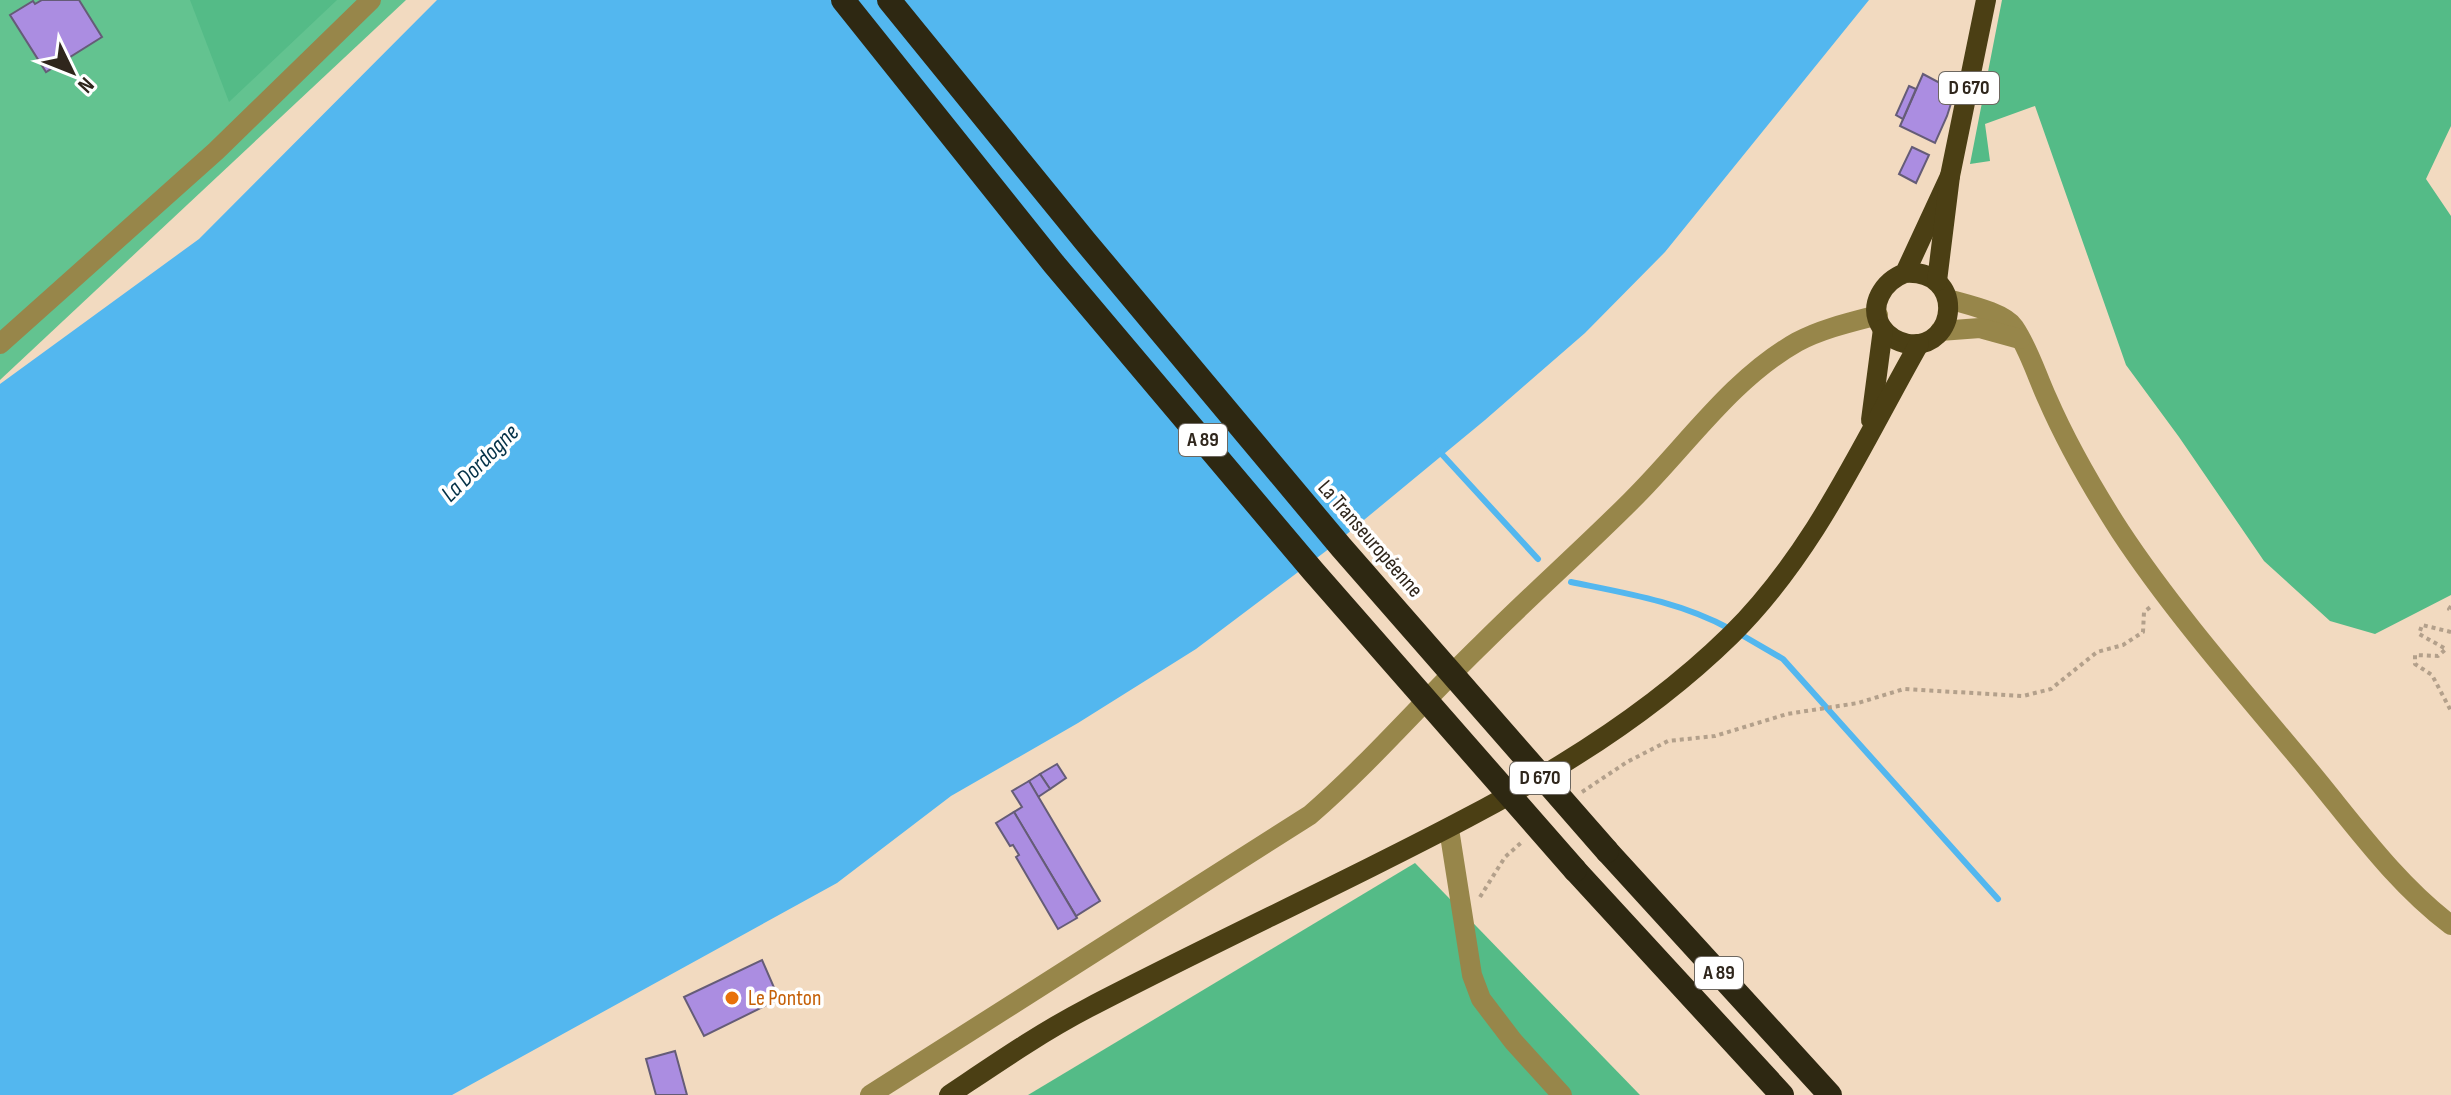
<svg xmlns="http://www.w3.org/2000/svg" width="2451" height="1095" font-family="'Sofia Sans Condensed',sans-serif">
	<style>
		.green { fill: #63c390 }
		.forest { fill: #54bb87 }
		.water { fill: #53b7ef }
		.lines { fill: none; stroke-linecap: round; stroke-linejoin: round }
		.stream { stroke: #53b7ef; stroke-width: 6 }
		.building { fill: #ab8de1; stroke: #655c77; stroke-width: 2 }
		.path { stroke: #b3a08b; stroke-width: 4; stroke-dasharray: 4 4; stroke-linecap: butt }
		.minor { stroke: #97864a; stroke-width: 20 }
		.major { stroke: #4b3f14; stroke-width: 20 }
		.highway { stroke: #2e2812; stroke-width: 24 }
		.highway-bridge { stroke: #2e2812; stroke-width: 24 }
		.food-dot { fill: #e8710a; stroke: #fff; stroke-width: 3 }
		.labels { text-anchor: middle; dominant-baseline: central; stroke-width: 7; stroke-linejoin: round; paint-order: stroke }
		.shield { fill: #fff; stroke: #6d6760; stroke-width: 2 }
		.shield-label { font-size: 20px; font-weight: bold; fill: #2f261c }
		.street-label { font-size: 22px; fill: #2f261c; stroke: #fff }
		.food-label { font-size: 22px; fill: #c56008; stroke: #fff; text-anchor: start }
		.water-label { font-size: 24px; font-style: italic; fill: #033147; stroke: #fff }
	</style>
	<rect width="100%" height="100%" fill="#f2dac0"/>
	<path class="green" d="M 0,0 L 406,0 L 0,380 Z"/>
	<g class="forest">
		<path d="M 190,0 L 337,0 L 229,102 Z"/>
		<path d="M 2002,0 L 2451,0 L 2451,126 L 2426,179 L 2451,216 L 2451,595 L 2375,634 L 2330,621 L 2264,561 L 2179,437 L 2126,365 L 2035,106 L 1985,124 L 1990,161 L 1970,164 Z"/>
		<path d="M 1415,863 L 1640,1095 L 1028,1095 Z"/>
	</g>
	<path class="water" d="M 437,0 L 1869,0 L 1665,252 L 1585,333 L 1485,420 L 1330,548 L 1196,649 L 1078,723 L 951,796 L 837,883 L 452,1095 L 0,1095 L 0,384 L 199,239 Z"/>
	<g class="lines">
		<g class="stream">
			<path d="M 1438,450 L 1538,559"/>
			<path d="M 1571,582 C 1625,593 1681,602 1730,629"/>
			<path d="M 1740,634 L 1783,659 L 1998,899"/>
		</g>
	</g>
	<g class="building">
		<path d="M 42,0 L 79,0 L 102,37 L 46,72 L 10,15 L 33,1 L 35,4 Z"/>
		<path d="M 1923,74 L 1955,91 L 1947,116 L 1935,143 L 1900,126 Z"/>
		<path d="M 1909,86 L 1916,89 L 1903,119 L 1896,115 Z"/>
		<path d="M 1912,147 L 1929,155 L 1916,183 L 1899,174 Z"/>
		<path d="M 1057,764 L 1066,778 L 1050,789 L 1040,774 Z"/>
		<path d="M 1040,774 L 1050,789 L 1038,797 L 1029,781 Z"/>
		<path d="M 1029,781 L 1100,901 L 1076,916 L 1014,812 L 1022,807 L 1012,791 Z"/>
		<path d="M 1014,812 L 1077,918 L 1058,929 L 1016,857 L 1019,855 L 1013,845 L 1010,846 L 996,823 Z"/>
		<path d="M 762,960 L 779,999 L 704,1036 L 684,997 Z"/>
		<path d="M 675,1051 L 687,1095 L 656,1095 L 646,1059 Z"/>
	</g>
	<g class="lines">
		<g class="path">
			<path d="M 2451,606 L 2449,609 L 2451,610"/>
			<path d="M 2451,632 L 2422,625 L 2419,634 L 2446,649 L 2438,656 L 2415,655 L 2415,664 L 2432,675 L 2451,711"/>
			<path d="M 1582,792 L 1627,762 L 1668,741 L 1715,736 L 1787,714 L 1858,703 L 1904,689 L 2023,696 L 2051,689 L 2097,652 L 2123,645 L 2143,632 L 2144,612 L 2153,605"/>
			<path d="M 1480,897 L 1505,857 L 1523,841"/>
		</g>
		<g class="minor">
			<path d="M 1948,299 C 1964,304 2004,312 2014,327 C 2029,349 2036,374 2047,398 C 2067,444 2093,489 2120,531 C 2174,613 2245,693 2308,769 C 2353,823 2395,883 2451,925"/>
			<path d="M 1940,331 L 1980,328 L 2020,339"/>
			<path d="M 0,344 L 216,151 L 371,0"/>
			<path d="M 1449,829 L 1472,975 L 1481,999 L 1513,1041 L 1562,1095"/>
			<path d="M 870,1095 L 1310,815 C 1371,762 1424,700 1482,644 C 1531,595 1582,550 1631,501 C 1685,448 1730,380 1797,342 C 1821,329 1851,322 1878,315"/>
		</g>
		<g class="major">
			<path d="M 1905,273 C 1966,269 1958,350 1908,344 C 1898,342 1888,336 1882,328 C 1867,305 1884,281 1905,273 L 1950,176"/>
			<path d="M 1937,281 L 1950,176 L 1986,0"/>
			<path d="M 1871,420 L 1883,329"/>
			<path d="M 949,1095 C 994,1065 1040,1033 1088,1008 C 1182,959 1277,914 1371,867 C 1501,802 1627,737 1731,635 C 1815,552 1862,444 1919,344"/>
		</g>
		<g class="highway">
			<path d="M 1607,851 L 1830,1095"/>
			<path d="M 1575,870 L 1782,1095"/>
		</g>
		<g class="highway-bridge">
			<path d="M 843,0 L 1054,264 L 1313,571 L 1575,870"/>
			<path d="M 889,0 L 1085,241 L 1341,547 L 1607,851"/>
		</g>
	</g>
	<circle class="food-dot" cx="732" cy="998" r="8"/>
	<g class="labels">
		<g class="shield">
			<rect x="1939" y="72" width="60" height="32" rx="6"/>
			<rect x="1179" y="424" width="48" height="32" rx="6"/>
			<rect x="1510" y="762" width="60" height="32" rx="6"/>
			<rect x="1695" y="957" width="48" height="32" rx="6"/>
		</g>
		<g class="shield-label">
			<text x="1969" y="88">D 670</text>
			<text x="1203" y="440">A 89</text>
			<text x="1540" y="778">D 670</text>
			<text x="1719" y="973">A 89</text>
		</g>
		<g class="street-label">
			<text transform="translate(1370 539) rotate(49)">La Transeuropéenne</text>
		</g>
		<g class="food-label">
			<text x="748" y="998">Le Ponton</text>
		</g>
		<g class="water-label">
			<text transform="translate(480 463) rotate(-45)">La Dordogne</text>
		</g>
	</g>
	<g transform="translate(72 72) rotate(133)" stroke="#ffffff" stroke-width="6" paint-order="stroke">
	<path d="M0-6L14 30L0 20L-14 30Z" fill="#2f261c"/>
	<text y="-12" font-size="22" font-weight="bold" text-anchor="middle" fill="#2f261c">N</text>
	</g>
</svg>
